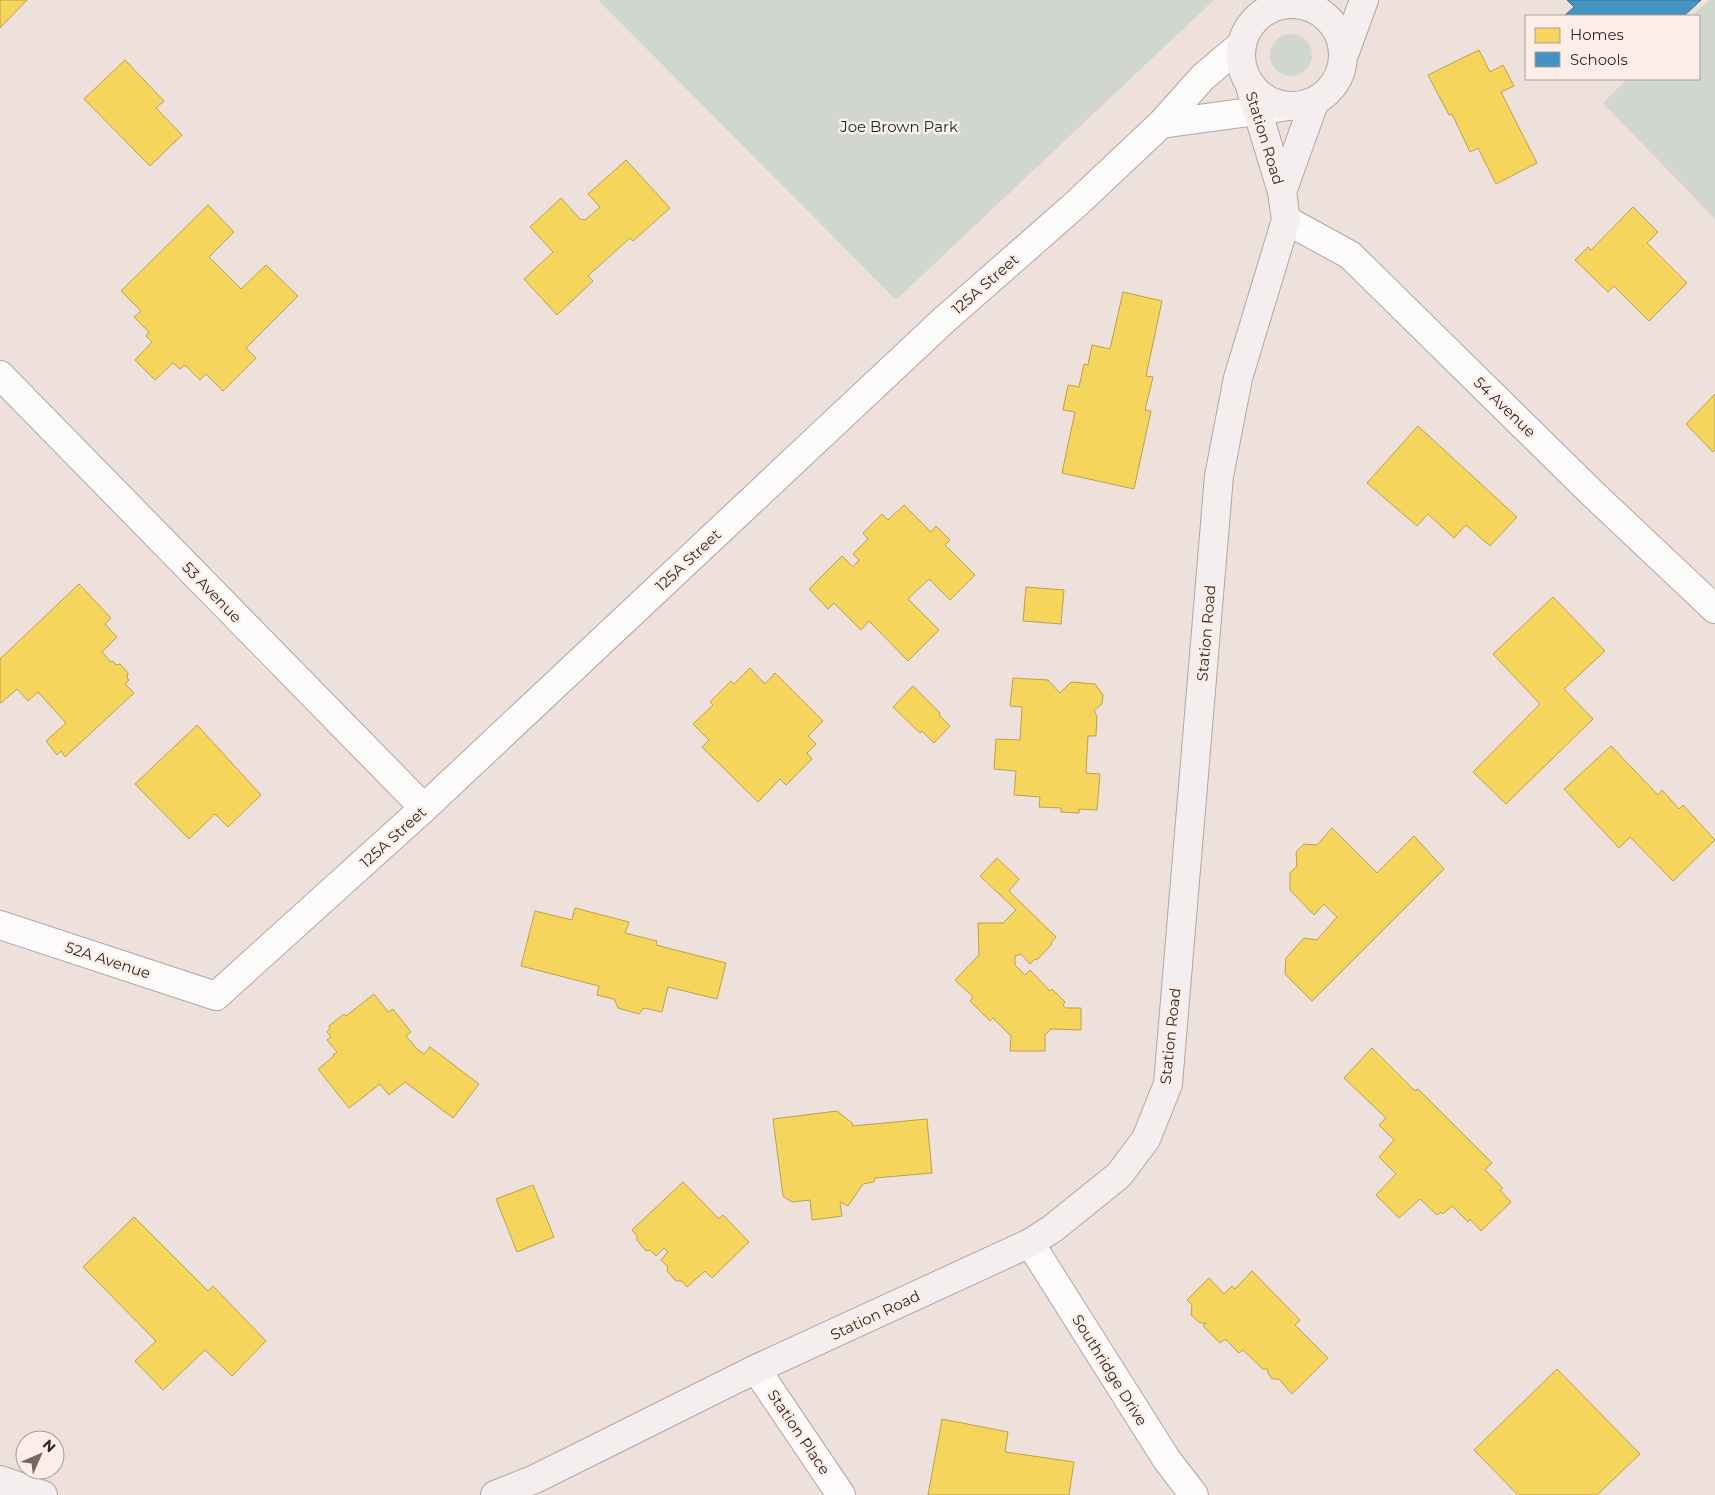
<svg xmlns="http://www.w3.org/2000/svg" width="1715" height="1495" font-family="Montserrat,sans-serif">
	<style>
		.green { fill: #d1d7ce }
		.homes { fill: #f6d55c; stroke: #bba14b }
		.schools { fill: #4393c3; stroke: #3e7393 }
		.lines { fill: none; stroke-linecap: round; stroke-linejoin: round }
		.street-casing { stroke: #b0a7a2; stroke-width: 30 }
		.secondary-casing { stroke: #b0a7a2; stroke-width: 30 }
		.street { stroke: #fcfafa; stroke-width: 28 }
		.secondary { stroke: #f4eeef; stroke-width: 28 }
		.labels { text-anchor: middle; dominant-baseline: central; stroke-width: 5; stroke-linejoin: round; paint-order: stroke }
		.park-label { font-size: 15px; fill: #023221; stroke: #fceee7 }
		.street-label { font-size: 15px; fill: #312824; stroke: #fceee7 }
	</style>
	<rect width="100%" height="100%" fill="#eee1db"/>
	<g class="green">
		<path d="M 598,0 L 1214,0 L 896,300 Z"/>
		<path d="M 1709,0 L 1715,0 L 1715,219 L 1603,103 L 1627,79 L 1699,79 L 1699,16 L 1692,16 Z"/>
		<circle cx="1291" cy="55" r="21"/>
	</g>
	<g class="homes">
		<path d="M 0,0 L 27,0 L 0,28 Z"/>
		<path d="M 1479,50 L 1490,72 L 1503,65 L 1514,86 L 1501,92 L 1537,163 L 1496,184 L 1478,148 L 1470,152 L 1452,114 L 1449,115 L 1428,75 Z"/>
		<path d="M 125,60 L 164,101 L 156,108 L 182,135 L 150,166 L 84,99 Z"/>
		<path d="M 626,160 L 670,208 L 633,241 L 630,238 L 588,276 L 593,281 L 557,315 L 524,279 L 553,252 L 530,227 L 561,198 L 580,219 L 585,220 L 600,207 L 588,194 Z"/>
		<path d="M 208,205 L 234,232 L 209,257 L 241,289 L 266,265 L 298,296 L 246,348 L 256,358 L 223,391 L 206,374 L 200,380 L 185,365 L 180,369 L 173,363 L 155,380 L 135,360 L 152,342 L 146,336 L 149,332 L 134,317 L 141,311 L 121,291 Z"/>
		<path d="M 1633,207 L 1658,232 L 1647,243 L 1687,283 L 1649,321 L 1614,286 L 1608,292 L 1575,260 L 1588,247 L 1591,250 Z"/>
		<path d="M 1123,292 L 1162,301 L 1146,376 L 1153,377 L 1145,410 L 1151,411 L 1134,489 L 1062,473 L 1075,412 L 1063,410 L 1068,385 L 1079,387 L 1084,364 L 1088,365 L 1092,345 L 1110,349 Z"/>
		<path d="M 1715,394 L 1715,450 L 1713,452 L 1686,424 Z"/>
		<path d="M 1418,426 L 1517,517 L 1490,546 L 1466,525 L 1454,538 L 1428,514 L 1417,526 L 1367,483 Z"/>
		<path d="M 904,505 L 931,532 L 936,526 L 950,540 L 945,545 L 975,575 L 950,600 L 929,579 L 908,599 L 939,630 L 908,661 L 869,621 L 861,630 L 834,603 L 828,609 L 809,589 L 842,556 L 853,567 L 859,560 L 853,554 L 868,539 L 863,533 L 882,514 L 888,520 Z"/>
		<path d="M 79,584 L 111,618 L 105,624 L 117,637 L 102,652 L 111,662 L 113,661 L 116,665 L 120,664 L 128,673 L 127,678 L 129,680 L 125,684 L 134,693 L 65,757 L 61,751 L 57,755 L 46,741 L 66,723 L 38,692 L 28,701 L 17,689 L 1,703 L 0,702 L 0,659 Z"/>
		<path d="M 1026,587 L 1064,590 L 1061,624 L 1023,621 Z"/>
		<path d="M 1553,597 L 1605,651 L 1564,689 L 1593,719 L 1506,804 L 1473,772 L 1540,704 L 1493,654 Z"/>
		<path d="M 750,668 L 765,684 L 775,673 L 823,721 L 808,736 L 816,744 L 807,753 L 812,759 L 786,785 L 780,779 L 758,802 L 702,747 L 709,740 L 693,724 L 713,705 L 710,702 L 731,681 L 734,684 Z"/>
		<path d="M 1013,678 L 1048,680 L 1060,693 L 1071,682 L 1095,684 L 1103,695 L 1102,704 L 1094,711 L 1097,716 L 1096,736 L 1088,736 L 1086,773 L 1100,774 L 1097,810 L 1079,809 L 1079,813 L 1061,812 L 1061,808 L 1039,807 L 1040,797 L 1014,795 L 1016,771 L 994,769 L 996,739 L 1020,740 L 1022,707 L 1010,706 Z"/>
		<path d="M 913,686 L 940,713 L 939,715 L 950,726 L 934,743 L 922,731 L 920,733 L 893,707 Z"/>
		<path d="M 197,725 L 261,795 L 228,827 L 215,814 L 189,839 L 135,784 Z"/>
		<path d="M 1611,746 L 1658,795 L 1662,790 L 1679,809 L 1683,805 L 1715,840 L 1673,881 L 1630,837 L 1619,848 L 1564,789 Z"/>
		<path d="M 1332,828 L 1377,873 L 1414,836 L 1444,869 L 1312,1001 L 1285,974 L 1286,958 L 1304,938 L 1317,940 L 1337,917 L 1324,904 L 1314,915 L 1290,890 L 1290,873 L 1297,866 L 1296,852 L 1304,844 L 1317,845 Z"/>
		<path d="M 997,858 L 1019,879 L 1009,891 L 1056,937 L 1051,943 L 1052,944 L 1037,960 L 1035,959 L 1030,964 L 1021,954 L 1015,956 L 1015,965 L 1025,975 L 1030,970 L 1050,991 L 1052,989 L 1065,1002 L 1063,1005 L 1066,1008 L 1081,1008 L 1081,1030 L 1051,1029 L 1045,1035 L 1045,1051 L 1010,1051 L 1011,1036 L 993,1018 L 990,1021 L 970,1001 L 973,997 L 955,980 L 979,955 L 978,923 L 1003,923 L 1016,910 L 980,876 Z"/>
		<path d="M 575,908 L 629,922 L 625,933 L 657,941 L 656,945 L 726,963 L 717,999 L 668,987 L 662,1012 L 644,1008 L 639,1014 L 618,1008 L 614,999 L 597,995 L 599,986 L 521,966 L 535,911 L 572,920 Z"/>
		<path d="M 374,994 L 388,1012 L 393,1009 L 411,1032 L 406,1036 L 418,1050 L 424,1054 L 430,1047 L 479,1084 L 453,1118 L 405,1082 L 389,1095 L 380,1084 L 349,1108 L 318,1069 L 334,1056 L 333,1055 L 337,1052 L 327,1040 L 331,1037 L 327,1032 L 330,1028 L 329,1026 L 344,1014 L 346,1016 Z"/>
		<path d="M 1372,1048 L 1415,1091 L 1418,1089 L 1492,1163 L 1485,1170 L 1503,1188 L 1500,1190 L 1511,1202 L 1481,1231 L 1470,1219 L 1468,1222 L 1452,1206 L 1443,1214 L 1441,1212 L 1437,1215 L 1420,1199 L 1399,1218 L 1376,1195 L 1396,1174 L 1379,1157 L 1394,1140 L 1379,1125 L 1386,1118 L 1344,1078 Z"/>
		<path d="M 837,1111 L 853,1124 L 852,1126 L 927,1119 L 932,1173 L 875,1178 L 874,1182 L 863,1184 L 848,1206 L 840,1202 L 842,1216 L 812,1220 L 810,1200 L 792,1202 L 783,1196 L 773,1119 Z"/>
		<path d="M 683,1182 L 719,1219 L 723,1215 L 749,1242 L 712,1278 L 705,1271 L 687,1287 L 682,1281 L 676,1281 L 667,1271 L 668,1267 L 661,1260 L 668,1252 L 664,1248 L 656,1256 L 650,1250 L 646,1251 L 637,1240 L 637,1236 L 632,1230 Z"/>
		<path d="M 533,1185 L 554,1237 L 517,1252 L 496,1199 Z"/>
		<path d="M 134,1217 L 208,1291 L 213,1286 L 266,1341 L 232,1376 L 205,1350 L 163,1390 L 135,1361 L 156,1341 L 83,1267 Z"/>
		<path d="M 1252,1271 L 1300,1320 L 1295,1325 L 1328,1358 L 1292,1394 L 1279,1379 L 1272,1379 L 1268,1373 L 1267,1368 L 1264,1370 L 1243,1350 L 1239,1353 L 1225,1339 L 1220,1343 L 1203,1326 L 1206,1323 L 1200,1323 L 1191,1315 L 1192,1305 L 1187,1300 L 1209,1278 L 1224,1294 L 1232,1286 L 1235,1289 Z"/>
		<path d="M 1557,1369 L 1640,1454 L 1597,1495 L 1518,1495 L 1474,1450 Z"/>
		<path d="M 942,1419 L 1008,1432 L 1005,1452 L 1074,1462 L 1069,1495 L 928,1495 Z"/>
	</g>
	<path class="schools" d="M 1567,0 L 1701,0 L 1684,16 L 1564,16 L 1574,7 Z"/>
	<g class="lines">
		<g class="street-casing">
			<g id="street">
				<path d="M 1161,124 L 1257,111 L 1288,106"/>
				<path d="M 1286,220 L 1350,255 L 1593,494 L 1715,609"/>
				<path d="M 0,375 L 424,808"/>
				<path d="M 0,925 L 216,996 L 424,808 L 944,320 L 1075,205 L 1161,124 L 1203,77 L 1241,45"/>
				<path d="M 1030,1243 L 1167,1460 L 1194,1495"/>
				<path d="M 756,1369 L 841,1495"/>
			</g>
		</g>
		<g class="secondary-casing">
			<g id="secondary">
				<circle cx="1292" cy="55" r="51"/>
				<path d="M 1345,52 L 1364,0"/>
				<path d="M 1282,192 L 1314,103"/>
				<path d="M 0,1480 L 43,1495"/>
				<path d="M 495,1495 L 535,1479 L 756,1369 L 1030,1243 L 1052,1229 L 1119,1175 L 1146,1139 L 1168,1084 L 1219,476 L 1238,378 L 1286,220 L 1282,192 L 1249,83"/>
			</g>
		</g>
		<use href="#street" class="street"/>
		<use href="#secondary" class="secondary"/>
	</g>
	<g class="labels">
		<g class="park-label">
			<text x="899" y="126">Joe Brown Park</text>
		</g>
		<g class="street-label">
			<text transform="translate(1265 138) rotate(73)">Station Road</text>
			<text transform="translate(985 284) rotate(-41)">125A Street</text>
			<text transform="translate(1505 407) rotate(44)">54 Avenue</text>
			<text transform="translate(688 560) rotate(-43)">125A Street</text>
			<text transform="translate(212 592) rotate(46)">53 Avenue</text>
			<text transform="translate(1206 633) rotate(-85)">Station Road</text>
			<text transform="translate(393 837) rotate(-42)">125A Street</text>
			<text transform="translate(108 960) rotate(18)">52A Avenue</text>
			<text transform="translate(1170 1036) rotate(-84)">Station Road</text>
			<text transform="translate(875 1315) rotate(-25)">Station Road</text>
			<text transform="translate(1110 1370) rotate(58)">Southridge Drive</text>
			<text transform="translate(799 1432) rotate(56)">Station Place</text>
		</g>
	</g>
	<rect x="1525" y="15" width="175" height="65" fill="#fceee7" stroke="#ab9f99"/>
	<rect x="1535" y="28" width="25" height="15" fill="#f6d55c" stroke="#ab9f99"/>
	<text x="1570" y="40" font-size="15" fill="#312824">Homes</text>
	<rect x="1535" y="52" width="25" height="15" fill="#4393c3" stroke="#ab9f99"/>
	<text x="1570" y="65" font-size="15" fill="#312824">Schools</text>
	<g transform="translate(40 1455) rotate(45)"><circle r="24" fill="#fceee7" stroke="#ab9f99"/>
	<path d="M0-4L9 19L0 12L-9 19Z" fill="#736964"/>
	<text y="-8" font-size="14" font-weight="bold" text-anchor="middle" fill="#312824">N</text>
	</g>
</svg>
